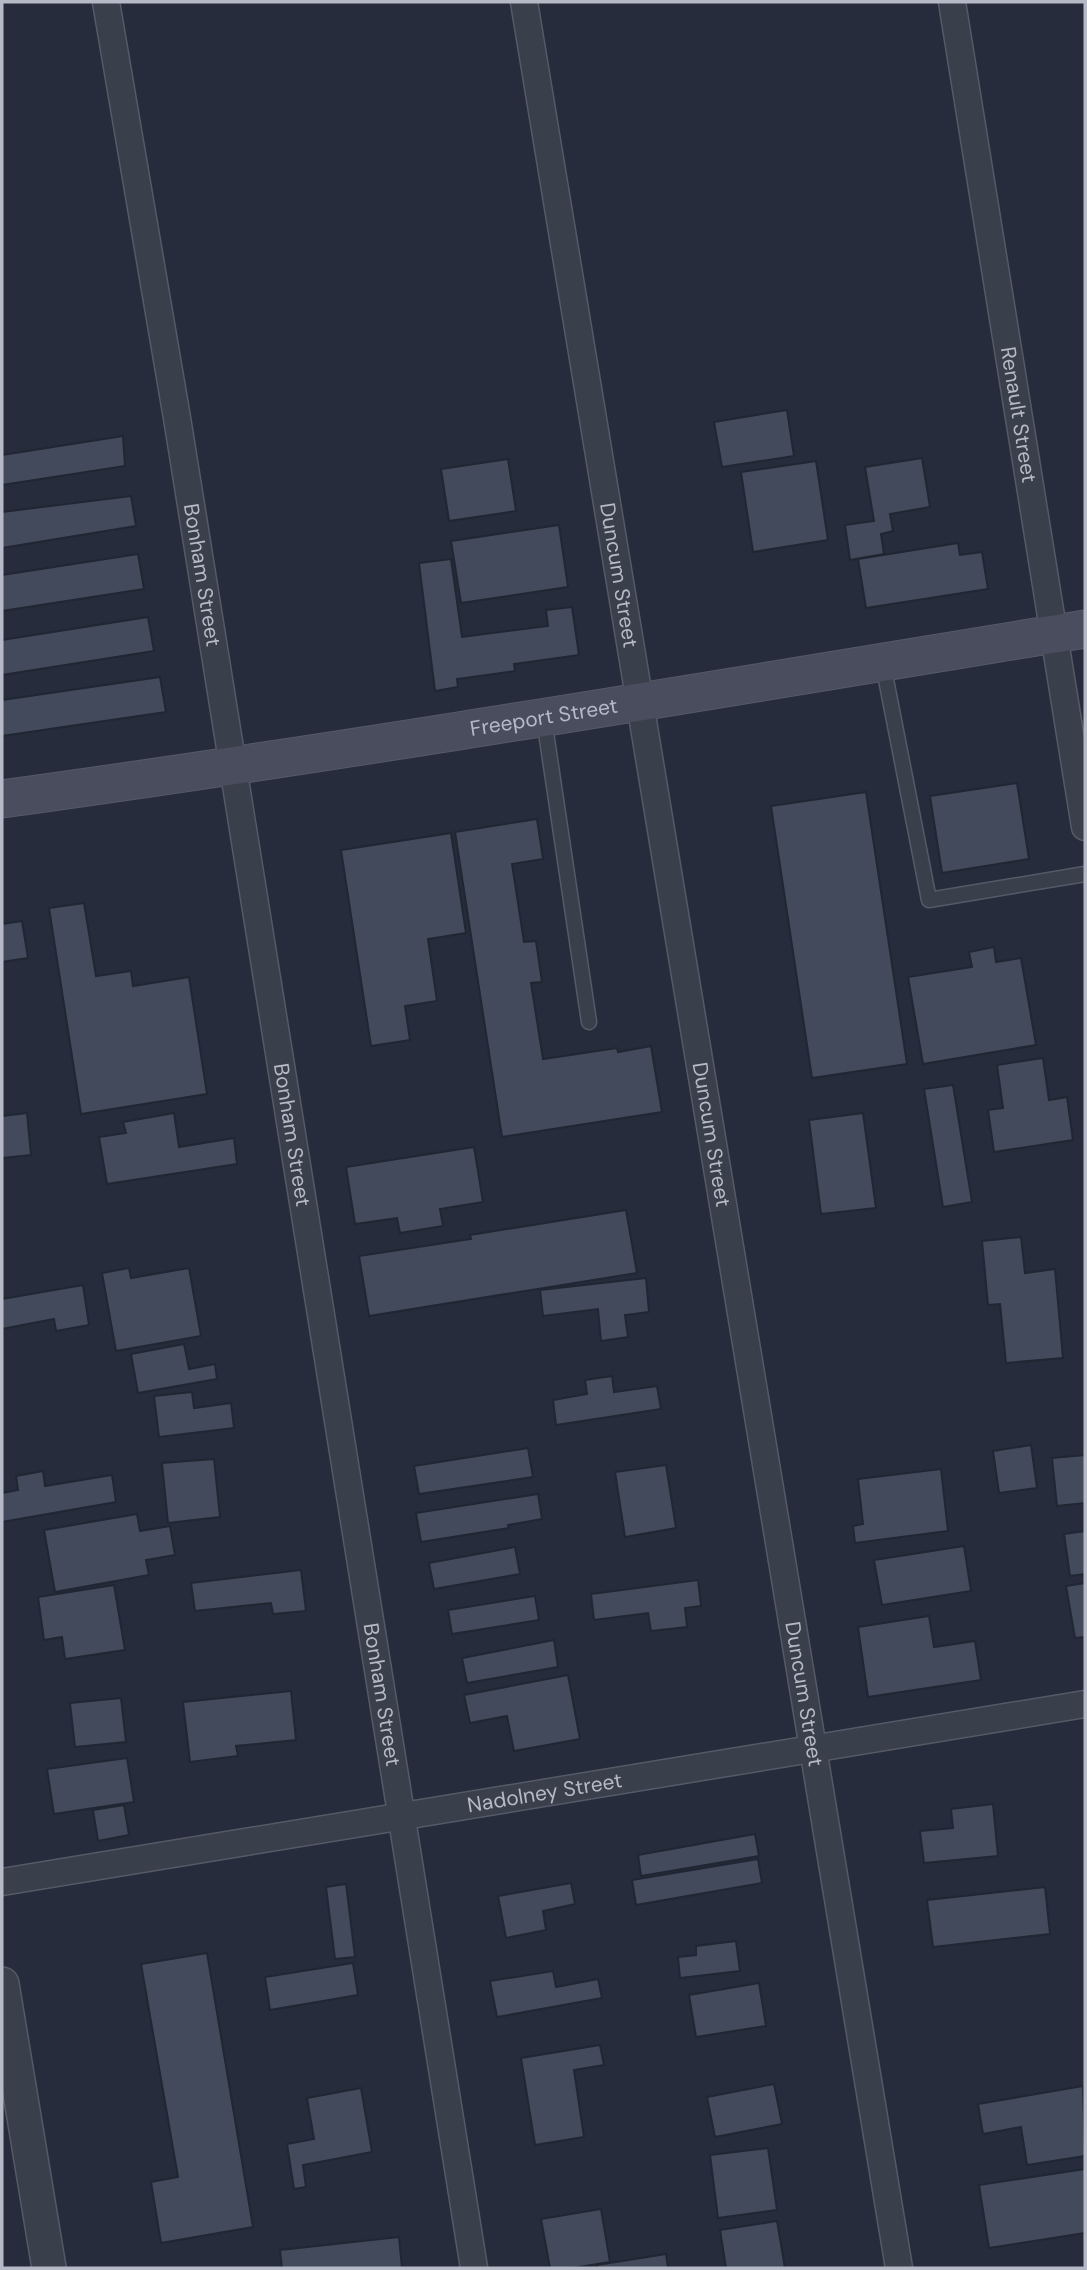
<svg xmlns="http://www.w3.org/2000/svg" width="1087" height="2270" font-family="'DM Sans',sans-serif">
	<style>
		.building { fill: #434a5b; stroke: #212633; stroke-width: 2 }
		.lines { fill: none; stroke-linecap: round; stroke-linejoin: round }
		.service-casing { stroke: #555a67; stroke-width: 17 }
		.minor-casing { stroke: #555a67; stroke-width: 29 }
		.tertiary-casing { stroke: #555a67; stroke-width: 36 }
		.secondary-casing { stroke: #555a67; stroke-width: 39 }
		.service { stroke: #3a3f4c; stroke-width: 14 }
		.minor { stroke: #3a3f4c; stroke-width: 26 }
		.tertiary { stroke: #3a3f4c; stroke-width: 33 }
		.secondary { stroke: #494d5e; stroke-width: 37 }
		.labels { text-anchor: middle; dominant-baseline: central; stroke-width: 7; stroke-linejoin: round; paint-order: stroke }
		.street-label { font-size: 21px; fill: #b6bac7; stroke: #1f2431 }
	</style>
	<rect width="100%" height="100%" fill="#262c3c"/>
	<g class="building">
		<path d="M 787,410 L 794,456 L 722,467 L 714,422 Z"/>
		<path d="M 123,436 L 125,466 L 2,485 L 2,455 Z"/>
		<path d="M 922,458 L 930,507 L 890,514 L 893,531 L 881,534 L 884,554 L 850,560 L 845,525 L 874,521 L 865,467 Z"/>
		<path d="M 508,459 L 516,511 L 449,521 L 441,469 Z"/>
		<path d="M 816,461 L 828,540 L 753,552 L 741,472 Z"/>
		<path d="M 131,496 L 136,526 L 2,548 L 2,512 Z"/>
		<path d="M 559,525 L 568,587 L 461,603 L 451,541 Z"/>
		<path d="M 958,543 L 960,555 L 982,552 L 988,589 L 866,608 L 858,559 Z"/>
		<path d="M 138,554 L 144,589 L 2,611 L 2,575 Z"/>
		<path d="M 451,559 L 462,637 L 548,626 L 546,610 L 572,607 L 579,655 L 514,664 L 515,671 L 457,679 L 458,687 L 435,691 L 419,563 Z"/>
		<path d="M 148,617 L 154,651 L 2,675 L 2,640 Z"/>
		<path d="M 160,677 L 166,712 L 2,736 L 2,700 Z"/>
		<path d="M 1017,783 L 1029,859 L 942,873 L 930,796 Z"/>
		<path d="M 866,792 L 907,1064 L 812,1078 L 771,806 Z"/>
		<path d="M 537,819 L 543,859 L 512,864 L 524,942 L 536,941 L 542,982 L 531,983 L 543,1059 L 617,1048 L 618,1052 L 651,1046 L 662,1112 L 502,1137 L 455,832 Z"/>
		<path d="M 451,833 L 466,933 L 428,939 L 437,1001 L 405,1006 L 410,1040 L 371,1046 L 341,850 Z"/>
		<path d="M 84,903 L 96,976 L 131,971 L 133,986 L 189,977 L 207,1094 L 81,1114 L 49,908 Z"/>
		<path d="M 22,921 L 28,958 L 2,962 L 2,924 Z"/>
		<path d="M 994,947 L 996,962 L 1021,958 L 1036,1045 L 923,1064 L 908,977 L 972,967 L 969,952 Z"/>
		<path d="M 1043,1058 L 1049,1100 L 1067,1097 L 1073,1140 L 994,1152 L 988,1110 L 1003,1108 L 997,1065 Z"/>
		<path d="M 953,1085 L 972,1202 L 943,1207 L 924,1089 Z"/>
		<path d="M 27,1113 L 31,1155 L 2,1158 L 2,1116 Z"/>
		<path d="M 174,1113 L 179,1147 L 234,1138 L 237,1164 L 107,1184 L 99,1137 L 126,1133 L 123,1122 Z"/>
		<path d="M 863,1113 L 876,1208 L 821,1214 L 809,1120 Z"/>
		<path d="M 474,1147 L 483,1202 L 440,1209 L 443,1226 L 400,1233 L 397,1218 L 355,1224 L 346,1167 Z"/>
		<path d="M 626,1210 L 637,1273 L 369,1316 L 359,1256 L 471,1239 L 470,1235 Z"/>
		<path d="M 1021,1237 L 1025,1273 L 1055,1269 L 1063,1358 L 1006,1363 L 1000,1304 L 988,1305 L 982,1241 Z"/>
		<path d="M 129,1268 L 131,1278 L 189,1268 L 201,1336 L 116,1351 L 102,1273 Z"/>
		<path d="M 646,1278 L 649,1312 L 625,1315 L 628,1337 L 601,1341 L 598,1309 L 543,1316 L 540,1290 Z"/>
		<path d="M 83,1285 L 89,1325 L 56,1331 L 54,1319 L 2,1329 L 2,1299 Z"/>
		<path d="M 184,1344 L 189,1369 L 215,1364 L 217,1379 L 138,1393 L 131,1354 Z"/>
		<path d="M 612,1376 L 614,1392 L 657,1386 L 661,1409 L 556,1425 L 553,1400 L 587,1394 L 585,1380 Z"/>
		<path d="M 192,1392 L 194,1408 L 231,1403 L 234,1428 L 159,1437 L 154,1396 Z"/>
		<path d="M 1031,1445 L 1037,1488 L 999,1493 L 993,1451 Z"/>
		<path d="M 528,1448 L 533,1477 L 419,1494 L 414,1466 Z"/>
		<path d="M 1085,1455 L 1085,1503 L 1057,1506 L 1052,1458 Z"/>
		<path d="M 214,1459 L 220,1517 L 168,1523 L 162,1463 Z"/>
		<path d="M 666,1465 L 676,1528 L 625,1537 L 615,1472 Z"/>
		<path d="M 941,1469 L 948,1531 L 855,1543 L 853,1526 L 863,1524 L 858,1479 Z"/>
		<path d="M 43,1471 L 45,1486 L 112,1475 L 116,1502 L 2,1522 L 2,1493 L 18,1490 L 16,1476 Z"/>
		<path d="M 538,1494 L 542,1519 L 508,1525 L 509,1528 L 421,1542 L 416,1513 Z"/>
		<path d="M 137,1514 L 140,1531 L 170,1526 L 175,1555 L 146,1560 L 149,1575 L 55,1592 L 44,1530 Z"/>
		<path d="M 1085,1531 L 1085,1574 L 1070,1576 L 1064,1534 Z"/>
		<path d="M 964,1546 L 971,1591 L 882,1605 L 874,1560 Z"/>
		<path d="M 515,1547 L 520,1574 L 434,1589 L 429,1563 Z"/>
		<path d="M 301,1570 L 306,1611 L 273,1614 L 271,1603 L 195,1611 L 191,1583 Z"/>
		<path d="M 698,1580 L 701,1606 L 685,1608 L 687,1627 L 651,1631 L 648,1613 L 594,1620 L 591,1594 Z"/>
		<path d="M 1085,1583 L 1085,1637 L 1075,1638 L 1066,1586 Z"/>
		<path d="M 114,1585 L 125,1650 L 65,1659 L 62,1637 L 44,1640 L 38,1597 Z"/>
		<path d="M 535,1596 L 539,1620 L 452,1634 L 448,1610 Z"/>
		<path d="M 929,1616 L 934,1647 L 975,1641 L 981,1680 L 868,1697 L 858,1627 Z"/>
		<path d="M 554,1640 L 558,1667 L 467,1683 L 462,1658 Z"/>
		<path d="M 568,1675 L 580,1739 L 514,1751 L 507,1716 L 470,1723 L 464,1695 Z"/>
		<path d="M 291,1691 L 296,1740 L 236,1746 L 238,1756 L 190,1762 L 183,1702 Z"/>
		<path d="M 121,1698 L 126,1742 L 75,1747 L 70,1703 Z"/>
		<path d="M 127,1758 L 134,1802 L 54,1814 L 47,1769 Z"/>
		<path d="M 993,1804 L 998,1856 L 924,1863 L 920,1831 L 953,1828 L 951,1809 Z"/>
		<path d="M 124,1805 L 129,1835 L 98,1841 L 93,1810 Z"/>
		<path d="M 755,1834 L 759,1856 L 641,1876 L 638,1855 Z"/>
		<path d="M 758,1859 L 762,1883 L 636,1905 L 632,1880 Z"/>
		<path d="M 571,1883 L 575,1904 L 543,1911 L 546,1930 L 506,1938 L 498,1896 Z"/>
		<path d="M 346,1884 L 355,1957 L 335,1959 L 326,1887 Z"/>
		<path d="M 1045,1887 L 1050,1934 L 933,1947 L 927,1900 Z"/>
		<path d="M 736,1941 L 740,1971 L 680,1978 L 678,1957 L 696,1955 L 696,1946 Z"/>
		<path d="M 207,1953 L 253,2227 L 161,2243 L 151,2182 L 178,2177 L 141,1964 Z"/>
		<path d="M 353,1963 L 358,1995 L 270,2010 L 265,1977 Z"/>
		<path d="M 553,1971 L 556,1987 L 598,1979 L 602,1998 L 497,2017 L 490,1981 Z"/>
		<path d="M 759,1983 L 766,2026 L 696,2037 L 689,1995 Z"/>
		<path d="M 600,2045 L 604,2065 L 574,2070 L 584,2137 L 535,2145 L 521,2058 Z"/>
		<path d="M 774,2084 L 782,2124 L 715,2137 L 707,2097 Z"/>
		<path d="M 1083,2086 L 1085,2156 L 1027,2165 L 1021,2127 L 983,2134 L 978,2104 Z"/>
		<path d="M 361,2088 L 372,2152 L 303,2165 L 306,2187 L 294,2189 L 287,2144 L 314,2139 L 307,2098 Z"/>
		<path d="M 768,2148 L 777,2210 L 718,2218 L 710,2155 Z"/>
		<path d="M 1085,2169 L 1085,2233 L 989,2248 L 979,2185 Z"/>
		<path d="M 601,2209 L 610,2262 L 573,2268 L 550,2268 L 541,2219 Z"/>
		<path d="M 777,2221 L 785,2268 L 726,2268 L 720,2230 Z"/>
		<path d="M 399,2237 L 402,2268 L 282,2268 L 280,2250 Z"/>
		<path d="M 666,2254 L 668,2268 L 597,2268 L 597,2265 Z"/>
	</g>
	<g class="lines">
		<g class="service-casing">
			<g id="service">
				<path d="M 883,664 L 929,900 L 1085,874"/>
				<path d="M 544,719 L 589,1022"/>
			</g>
		</g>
		<g class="minor-casing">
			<g id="minor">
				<path id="s1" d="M 106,2 L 177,418 L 474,2268"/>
				<path id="s2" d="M 524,2 L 899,2268"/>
				<path id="s3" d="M 952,2 L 1085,827"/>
				<path id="s4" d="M 2,1882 L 1085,1704"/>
			</g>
		</g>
		<g class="tertiary-casing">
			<path id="tertiary" d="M 2,1984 L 49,2268"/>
		</g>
		<g class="secondary-casing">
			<g id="secondary">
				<path id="s5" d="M 2,799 C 364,749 724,688 1085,629"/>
			</g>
		</g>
		<use href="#service" class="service"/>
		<use href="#minor" class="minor"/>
		<use href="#tertiary" class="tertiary"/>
		<use href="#secondary" class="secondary"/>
	</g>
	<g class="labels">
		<g class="street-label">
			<text stroke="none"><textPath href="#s3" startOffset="418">Renault Street</textPath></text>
			<text stroke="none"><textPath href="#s1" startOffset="581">Bonham Street</textPath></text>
			<text stroke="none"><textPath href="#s2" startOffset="581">Duncum Street</textPath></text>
			<text stroke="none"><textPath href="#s5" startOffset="548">Freeport Street</textPath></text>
			<text stroke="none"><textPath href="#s1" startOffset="1148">Bonham Street</textPath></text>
			<text stroke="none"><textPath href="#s2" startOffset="1148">Duncum Street</textPath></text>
			<text stroke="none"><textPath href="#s1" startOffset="1715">Bonham Street</textPath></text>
			<text stroke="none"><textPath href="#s2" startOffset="1715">Duncum Street</textPath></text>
			<text stroke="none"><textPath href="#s4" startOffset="550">Nadolney Street</textPath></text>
		</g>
	</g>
	<rect width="1087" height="2270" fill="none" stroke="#b6bac7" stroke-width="7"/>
</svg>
